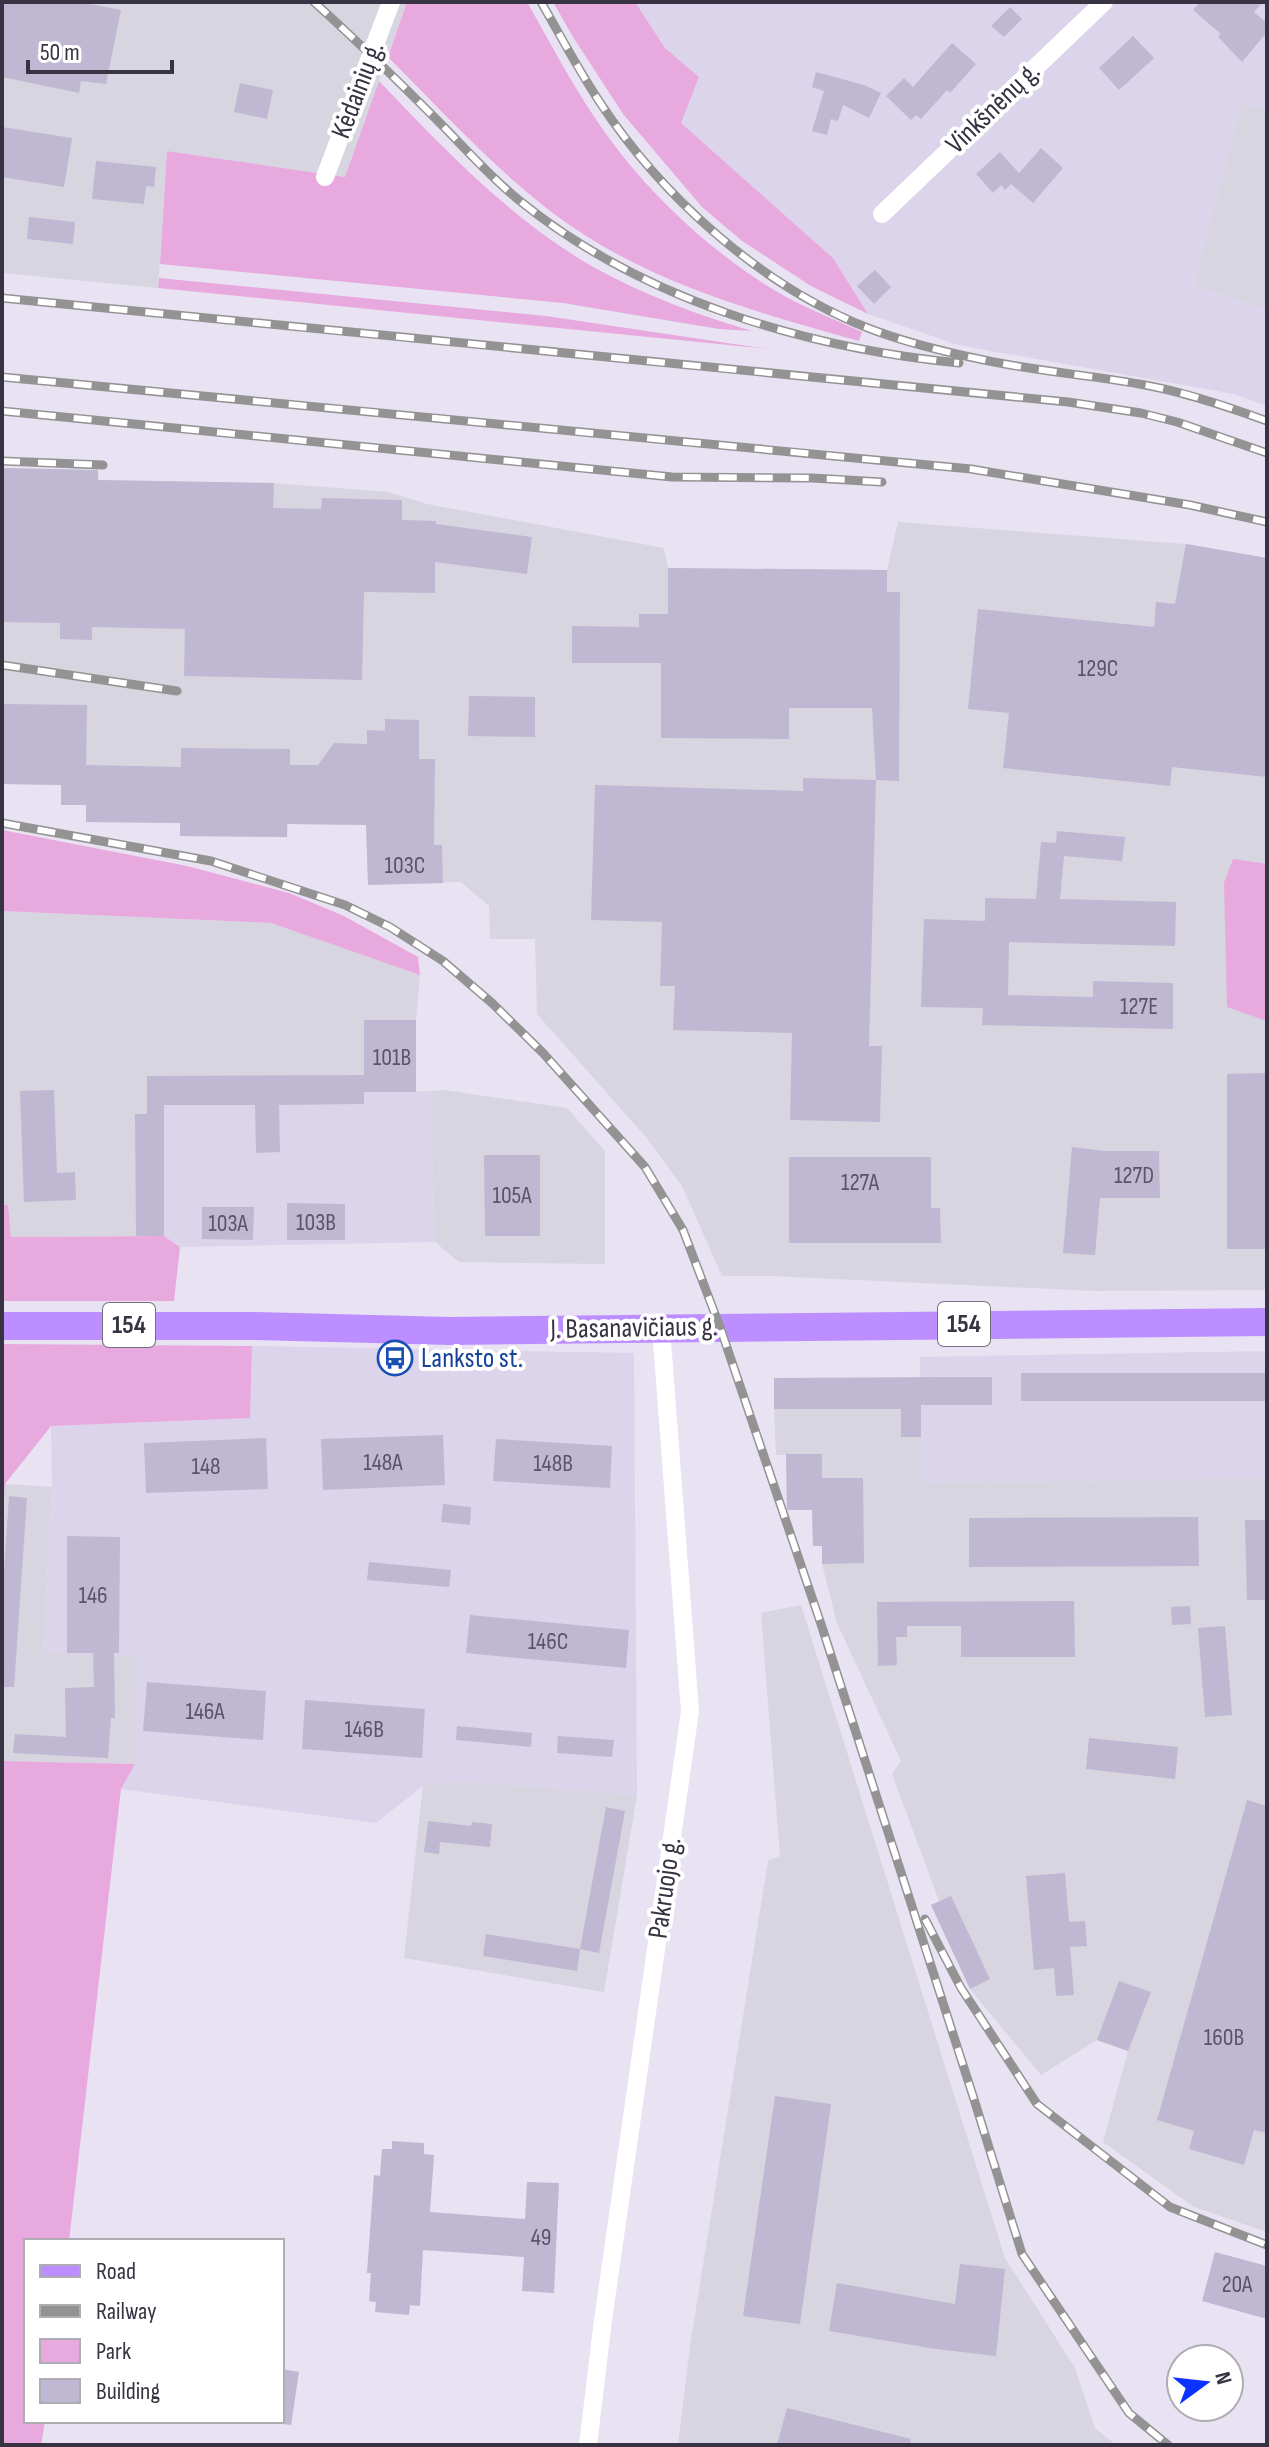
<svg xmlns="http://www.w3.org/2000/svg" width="1269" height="2447" font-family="'Sofia Sans Condensed',sans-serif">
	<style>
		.residential { fill: #dcd4ea }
		.industrial { fill: #d7d5e0 }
		.green { fill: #e8a9df }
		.building { fill: #c0b7d3 }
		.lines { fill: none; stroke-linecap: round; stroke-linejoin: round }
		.minor { stroke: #fff; stroke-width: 18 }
		.primary { stroke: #bc8eff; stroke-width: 28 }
		.rail-casing { stroke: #939393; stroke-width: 9 }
		.rail { stroke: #fff; stroke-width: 6; stroke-dasharray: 18; stroke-linecap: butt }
		.labels { text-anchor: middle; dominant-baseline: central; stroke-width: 8; stroke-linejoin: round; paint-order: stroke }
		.number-label { font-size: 24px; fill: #5a5467 }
		.shield { fill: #fff; stroke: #74707b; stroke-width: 2 }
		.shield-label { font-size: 26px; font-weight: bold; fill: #383343 }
		.street-label { font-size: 28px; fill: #383343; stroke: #fff }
		.transit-label { font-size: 28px; fill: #164399; stroke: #fff; text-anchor: start }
	</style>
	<rect width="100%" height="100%" fill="#e8e2f2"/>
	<g class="residential">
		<path d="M 635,2 L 1267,2 L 1267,110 L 1242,103 L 1194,285 L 1267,310 L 1267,406 L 1234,394 L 958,345 L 868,314 L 833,258 L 680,123 L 699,77 L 665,48 Z"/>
		<path d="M 430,1091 L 435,1242 L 180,1247 L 164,1236 L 163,1105 L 363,1104 L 364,1092 Z"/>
		<path d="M 252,1346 L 634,1353 L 637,1795 L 469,1782 L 424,1785 L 376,1823 L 121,1789 L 135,1764 L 43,1653 L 52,1487 L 51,1426 L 250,1418 Z"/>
		<path d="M 1267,1351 L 1267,1478 L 922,1483 L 920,1357 Z"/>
	</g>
	<g class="industrial">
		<path d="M 2,2 L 407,2 L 345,177 L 167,151 L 158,288 L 2,273 Z"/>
		<path d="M 1242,103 L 1267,110 L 1267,310 L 1194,285 Z"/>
		<path d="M 2,468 L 98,470 L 99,480 L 274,483 L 388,492 L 427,504 L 664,548 L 668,568 L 887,570 L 898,522 L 1186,544 L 1267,558 L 1267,1290 L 1094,1291 L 772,1276 L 722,1276 L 682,1186 L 645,1136 L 537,1014 L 535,939 L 490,939 L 489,906 L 461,882 L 368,885 L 366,825 L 288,824 L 287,837 L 180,836 L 180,823 L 86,822 L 86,805 L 61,805 L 61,785 L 2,784 Z"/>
		<path d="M 2,911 L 271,923 L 420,975 L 416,1020 L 416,1092 L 364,1092 L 364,1104 L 164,1105 L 164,1236 L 11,1237 L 8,1205 L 2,1205 Z"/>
		<path d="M 444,1090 L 567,1108 L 605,1151 L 605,1264 L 459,1262 L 435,1242 L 430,1091 Z"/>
		<path d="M 920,1379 L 922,1483 L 1267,1478 L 1267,2232 L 1194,2207 L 1103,2142 L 1128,2051 L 1097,2040 L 1041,2075 L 970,1989 L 931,1905 L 939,1901 L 892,1774 L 901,1761 L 837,1623 L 822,1564 L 822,1546 L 813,1546 L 812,1510 L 787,1510 L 786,1455 L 776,1455 L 774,1409 Z"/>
		<path d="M 5,1484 L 52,1487 L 43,1653 L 137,1656 L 135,1764 L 2,1761 L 2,1529 Z"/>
		<path d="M 801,1605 L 1005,2258 L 1075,2368 L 1095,2428 L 1116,2445 L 678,2445 L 690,2346 L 768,1861 L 780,1856 L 761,1613 Z"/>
		<path d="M 469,1782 L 637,1795 L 604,1992 L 404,1958 L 423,1785 Z"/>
	</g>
	<g class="green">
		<path d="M 407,2 L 527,2 C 549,40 570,81 595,118 C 639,184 701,244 769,287 C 798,305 831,318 862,332 L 859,341 C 756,312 649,283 561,219 C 497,172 444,113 388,57 Z"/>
		<path d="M 553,2 L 635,2 L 665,48 L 699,77 L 681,123 L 833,258 L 868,314 L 811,286 L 742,241 L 702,207 L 623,114 L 573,37 Z"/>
		<path d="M 379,81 C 445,150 511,220 595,268 C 644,295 698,315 752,331 L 719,329 L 563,303 L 160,264 L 167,151 L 345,177 Z"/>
		<path d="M 159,278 L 546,316 L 768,349 L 158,288 Z"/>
		<path d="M 2,830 L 187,866 L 289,893 L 344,916 L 418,957 L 420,975 L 271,923 L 2,911 Z"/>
		<path d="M 1233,859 L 1267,864 L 1267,1021 L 1227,1007 L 1224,883 Z"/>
		<path d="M 2,1205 L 8,1205 L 11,1237 L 164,1236 L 180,1247 L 174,1301 L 2,1301 Z"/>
		<path d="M 2,1344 L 252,1346 L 250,1418 L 51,1426 L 5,1484 L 2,1529 Z"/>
		<path d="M 2,1761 L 135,1764 L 121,1789 L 69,2241 L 26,2241 L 26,2421 L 45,2421 L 41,2445 L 2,2445 Z"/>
	</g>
	<g class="building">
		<path d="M 2,2 L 81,2 L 121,10 L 106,84 L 81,81 L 79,93 L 2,77 Z"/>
		<path d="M 1200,2 L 1263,2 L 1254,12 L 1267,23 L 1267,32 L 1242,62 L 1218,37 L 1221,34 L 1193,10 Z"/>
		<path d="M 1010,7 L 1022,19 L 1004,37 L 991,26 Z"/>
		<path d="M 1133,36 L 1154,58 L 1119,90 L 1099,68 Z"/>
		<path d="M 952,43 L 976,64 L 950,93 L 947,90 L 921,119 L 916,115 L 911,120 L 886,96 L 904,78 L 913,87 Z"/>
		<path d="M 816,72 L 864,85 L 881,93 L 869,118 L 843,105 L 838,121 L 831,119 L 827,135 L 812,131 L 824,91 L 812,87 Z"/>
		<path d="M 240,83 L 273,90 L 267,119 L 234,112 Z"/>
		<path d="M 2,127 L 72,138 L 64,187 L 2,177 Z"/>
		<path d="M 1041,148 L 1063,168 L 1033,203 L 1011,184 L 1005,190 L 1001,185 L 993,193 L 976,174 L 1000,152 L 1019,173 Z"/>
		<path d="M 96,161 L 156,167 L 154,187 L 146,186 L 144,204 L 92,199 Z"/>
		<path d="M 29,217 L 75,222 L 73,244 L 27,239 Z"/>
		<path d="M 875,270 L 891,287 L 874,304 L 857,286 Z"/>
		<path d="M 2,468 L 98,470 L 98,480 L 274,483 L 273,508 L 321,509 L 322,498 L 402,500 L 402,520 L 436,521 L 436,524 L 532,537 L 527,574 L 435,562 L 435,593 L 364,592 L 362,680 L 184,676 L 185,629 L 92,627 L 92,640 L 60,639 L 60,623 L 2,622 Z"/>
		<path d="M 1186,544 L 1267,558 L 1267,777 L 1172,767 L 1170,786 L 1003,768 L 1009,713 L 968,709 L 978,609 L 1154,627 L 1156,602 L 1175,604 Z"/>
		<path d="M 668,568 L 887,570 L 887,592 L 900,592 L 899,781 L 876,780 L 872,708 L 789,708 L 789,739 L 661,738 L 661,663 L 572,663 L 572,626 L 639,627 L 639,614 L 668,614 Z"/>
		<path d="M 469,696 L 535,697 L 535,737 L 468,736 Z"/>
		<path d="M 2,704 L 87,705 L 86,765 L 181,767 L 181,748 L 290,749 L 290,765 L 318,765 L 334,743 L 367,744 L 367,730 L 385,731 L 385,719 L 419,720 L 419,759 L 435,759 L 434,845 L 442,845 L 443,883 L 368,885 L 366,825 L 287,824 L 287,837 L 180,836 L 180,823 L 86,822 L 86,805 L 61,805 L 61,785 L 2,784 Z"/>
		<path d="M 803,778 L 876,780 L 869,1046 L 882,1046 L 880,1122 L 790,1120 L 792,1033 L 673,1030 L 675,986 L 660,986 L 662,922 L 591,920 L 595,785 L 803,791 Z"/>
		<path d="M 1057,831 L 1125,837 L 1122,861 L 1064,856 L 1060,899 L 1176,902 L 1175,946 L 1009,942 L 1008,995 L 1093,997 L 1093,981 L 1173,983 L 1173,1029 L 982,1025 L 983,1008 L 921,1007 L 924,919 L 985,921 L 985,898 L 1036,899 L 1041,842 L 1056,843 Z"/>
		<path d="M 364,1020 L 416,1020 L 416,1092 L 364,1092 L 364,1104 L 279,1105 L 280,1152 L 256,1153 L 255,1105 L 164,1105 L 164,1236 L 136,1236 L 135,1114 L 147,1114 L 147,1076 L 364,1075 Z"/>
		<path d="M 1267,1073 L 1267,1249 L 1227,1249 L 1227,1074 Z"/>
		<path d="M 54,1090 L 57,1173 L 75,1172 L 76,1200 L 24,1202 L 20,1091 Z"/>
		<path d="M 1072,1147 L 1104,1151 L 1159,1151 L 1160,1198 L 1100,1198 L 1095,1255 L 1063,1253 Z"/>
		<path d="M 484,1155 L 540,1155 L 540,1236 L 485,1236 Z"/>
		<path d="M 789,1157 L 931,1157 L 931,1208 L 940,1208 L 941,1243 L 789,1243 Z"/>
		<path d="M 287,1203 L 345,1204 L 345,1240 L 287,1240 Z"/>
		<path d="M 202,1207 L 254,1207 L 253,1240 L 202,1239 Z"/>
		<rect x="1021" y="1373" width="246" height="28"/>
		<path d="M 949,1377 L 992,1377 L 992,1405 L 921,1405 L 921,1437 L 901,1437 L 901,1409 L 774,1409 L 774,1378 Z"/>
		<path d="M 443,1435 L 445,1485 L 323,1490 L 321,1439 Z"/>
		<path d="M 266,1438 L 268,1489 L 146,1493 L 144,1443 Z"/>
		<path d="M 496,1439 L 612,1446 L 610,1488 L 493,1481 Z"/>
		<path d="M 786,1454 L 822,1454 L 822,1478 L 863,1478 L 864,1563 L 822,1564 L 822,1546 L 813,1546 L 812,1510 L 787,1510 Z"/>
		<path d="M 9,1496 L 27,1498 L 14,1687 L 2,1687 L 2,1601 Z"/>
		<path d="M 443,1504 L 471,1507 L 470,1525 L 441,1522 Z"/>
		<path d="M 1198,1517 L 1199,1566 L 969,1567 L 969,1518 Z"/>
		<path d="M 1245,1520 L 1267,1520 L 1267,1600 L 1247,1600 Z"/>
		<path d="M 67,1536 L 120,1537 L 119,1653 L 114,1653 L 115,1718 L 111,1718 L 108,1758 L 13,1753 L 15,1734 L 66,1737 L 65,1688 L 94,1687 L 93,1653 L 67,1653 Z"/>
		<path d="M 369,1562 L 451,1570 L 449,1587 L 367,1580 Z"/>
		<path d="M 1074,1601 L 1075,1657 L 961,1657 L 961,1626 L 907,1626 L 907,1637 L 896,1637 L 897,1665 L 878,1666 L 877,1602 Z"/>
		<path d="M 1190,1606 L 1191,1624 L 1172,1625 L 1171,1607 Z"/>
		<path d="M 470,1615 L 629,1630 L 626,1668 L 466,1653 Z"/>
		<path d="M 1225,1626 L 1232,1715 L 1205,1717 L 1198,1628 Z"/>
		<path d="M 147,1682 L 266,1691 L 263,1740 L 143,1731 Z"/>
		<path d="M 305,1700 L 425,1709 L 422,1758 L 302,1749 Z"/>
		<path d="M 457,1726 L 532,1733 L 531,1747 L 456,1740 Z"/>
		<path d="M 558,1736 L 614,1740 L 612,1757 L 557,1753 Z"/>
		<path d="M 1089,1738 L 1178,1747 L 1175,1779 L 1086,1769 Z"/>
		<path d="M 1247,1800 L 1267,1806 L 1267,2133 L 1254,2130 L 1244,2165 L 1189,2149 L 1194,2131 L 1157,2120 Z"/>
		<path d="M 606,1807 L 625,1811 L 599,1953 L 580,1949 Z"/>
		<path d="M 428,1821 L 471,1826 L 472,1822 L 492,1824 L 490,1847 L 440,1842 L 439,1854 L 424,1852 Z"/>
		<path d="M 1065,1873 L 1069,1922 L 1085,1921 L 1087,1946 L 1070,1947 L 1074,1995 L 1056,1996 L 1054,1968 L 1034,1970 L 1026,1876 Z"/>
		<path d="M 951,1896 L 990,1979 L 970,1989 L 931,1905 Z"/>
		<path d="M 486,1934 L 580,1949 L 577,1971 L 483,1956 Z"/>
		<path d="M 1119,1981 L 1151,1992 L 1128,2051 L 1097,2040 Z"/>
		<path d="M 775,2096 L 831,2104 L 800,2324 L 743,2316 Z"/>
		<path d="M 392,2141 L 424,2143 L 424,2154 L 434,2155 L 430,2212 L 525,2219 L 527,2182 L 559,2183 L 554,2293 L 522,2291 L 524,2257 L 423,2250 L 420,2306 L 410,2305 L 409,2315 L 375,2312 L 376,2302 L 369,2301 L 371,2273 L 367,2273 L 374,2175 L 380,2176 L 382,2149 L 392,2149 Z"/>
		<path d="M 1215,2252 L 1267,2266 L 1267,2319 L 1202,2301 Z"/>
		<path d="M 960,2264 L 1005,2269 L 996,2356 L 936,2349 L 829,2331 L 837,2283 L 955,2304 Z"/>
		<path d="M 282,2369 L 299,2372 L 291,2425 L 282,2424 Z"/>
		<path d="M 787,2408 L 911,2439 L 910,2445 L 777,2445 Z"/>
	</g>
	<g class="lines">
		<g class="minor">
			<path d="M 325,177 L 391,2"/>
			<path d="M 882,214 L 1104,2"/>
			<path d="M 588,2445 L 603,2320 L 690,1711 L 661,1328"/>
		</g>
		<path class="primary" d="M 2,1326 L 256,1326 L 450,1331 L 1267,1322"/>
		<g class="rail-casing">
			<g id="rail">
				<path d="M 314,2 C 356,40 397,80 437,120 C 464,147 490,177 520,201 C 641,299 805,348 959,363"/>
				<path d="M 541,2 C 560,35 578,69 599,101 C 661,196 761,286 868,328 C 904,342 945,352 984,360 C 1035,371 1088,375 1139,384 C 1182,391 1226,406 1267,421"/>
				<path d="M 2,298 L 1068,402 L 1141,413 L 1177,422 L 1267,453"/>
				<path d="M 2,377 L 971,469 L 1190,505 L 1267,522"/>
				<path d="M 2,411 L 672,477 L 812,478 L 882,482"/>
				<path d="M 2,461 L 103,465"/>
				<path d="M 2,665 L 177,691"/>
				<path d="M 2,823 L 211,861 L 345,905 L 390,927 L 443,961 L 492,1003 L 543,1053 L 645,1167 L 683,1230 L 720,1327 L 821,1624 L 973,2096 L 1022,2254 L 1129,2413 L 1168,2445"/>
				<path d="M 925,1919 L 961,1988 L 1037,2104 L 1170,2207 L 1267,2245"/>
			</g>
		</g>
		<use href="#rail" class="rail"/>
	</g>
	<defs>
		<g id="bus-ring" transform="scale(1.8)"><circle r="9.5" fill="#fff" stroke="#1a4fb4" stroke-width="1.5"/><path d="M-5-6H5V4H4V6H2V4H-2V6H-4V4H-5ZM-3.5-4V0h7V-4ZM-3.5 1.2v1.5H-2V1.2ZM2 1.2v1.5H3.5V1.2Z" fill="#1a4fb4"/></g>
	</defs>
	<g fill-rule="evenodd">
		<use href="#bus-ring" x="395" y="1358"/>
	</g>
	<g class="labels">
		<g class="number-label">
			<text x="1098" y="668">129C</text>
			<text x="405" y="865">103C</text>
			<text x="1139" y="1006">127E</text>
			<text x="392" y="1057">101B</text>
			<text x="1134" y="1175">127D</text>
			<text x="860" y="1182">127A</text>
			<text x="512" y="1195">105A</text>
			<text x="316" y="1222">103B</text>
			<text x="228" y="1223">103A</text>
			<text x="383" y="1462">148A</text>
			<text x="553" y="1463">148B</text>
			<text x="206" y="1466">148</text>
			<text x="93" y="1595">146</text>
			<text x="548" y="1641">146C</text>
			<text x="205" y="1711">146A</text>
			<text x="364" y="1729">146B</text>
			<text x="1224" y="2037">160B</text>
			<text x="541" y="2237">49</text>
			<text x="1237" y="2284">20A</text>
		</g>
		<g class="shield">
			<rect x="938" y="1302" width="52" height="44" rx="6"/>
			<rect x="103" y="1303" width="52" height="44" rx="6"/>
		</g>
		<g class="shield-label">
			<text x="964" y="1324">154</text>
			<text x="129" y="1325">154</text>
		</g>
		<g class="street-label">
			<text transform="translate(358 90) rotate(-69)">Kėdainių g.</text>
			<text transform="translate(993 108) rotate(-44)">Vinkšnėnų g.</text>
			<text transform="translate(634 1328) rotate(-1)">J. Basanavičiaus g.</text>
			<text transform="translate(665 1888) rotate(-82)">Pakruojo g.</text>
		</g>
		<g class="transit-label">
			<text x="421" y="1358">Lanksto st.</text>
		</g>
	</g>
	<rect width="1269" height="2447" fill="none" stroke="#383343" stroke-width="8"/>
	<rect x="24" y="2239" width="260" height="184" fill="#ffffff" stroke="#afadb4" stroke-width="2"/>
	<rect x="40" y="2265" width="40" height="12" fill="#bc8eff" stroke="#afadb4" stroke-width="2"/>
	<text x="96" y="2279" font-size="24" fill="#383343">Road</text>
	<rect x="40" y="2305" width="40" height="12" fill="#939393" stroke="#afadb4" stroke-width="2"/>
	<text x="96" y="2319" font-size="24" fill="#383343">Railway</text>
	<rect x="40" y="2339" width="40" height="24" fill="#e8a9df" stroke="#afadb4" stroke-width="2"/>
	<text x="96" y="2359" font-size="24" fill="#383343">Park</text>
	<rect x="40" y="2379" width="40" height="24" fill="#c0b7d3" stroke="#afadb4" stroke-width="2"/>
	<text x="96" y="2399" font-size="24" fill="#383343">Building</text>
	<g transform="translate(1205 2383) rotate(75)"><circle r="38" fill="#ffffff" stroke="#afadb4" stroke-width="2"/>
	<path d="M0-6L14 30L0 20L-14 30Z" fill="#0c32ff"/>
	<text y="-12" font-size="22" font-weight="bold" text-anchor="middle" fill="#383343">N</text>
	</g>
	<path d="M28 60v12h144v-12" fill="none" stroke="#383343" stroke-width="4"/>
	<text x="40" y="60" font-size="24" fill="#383343" stroke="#ffffff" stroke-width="6" paint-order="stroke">50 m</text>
</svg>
